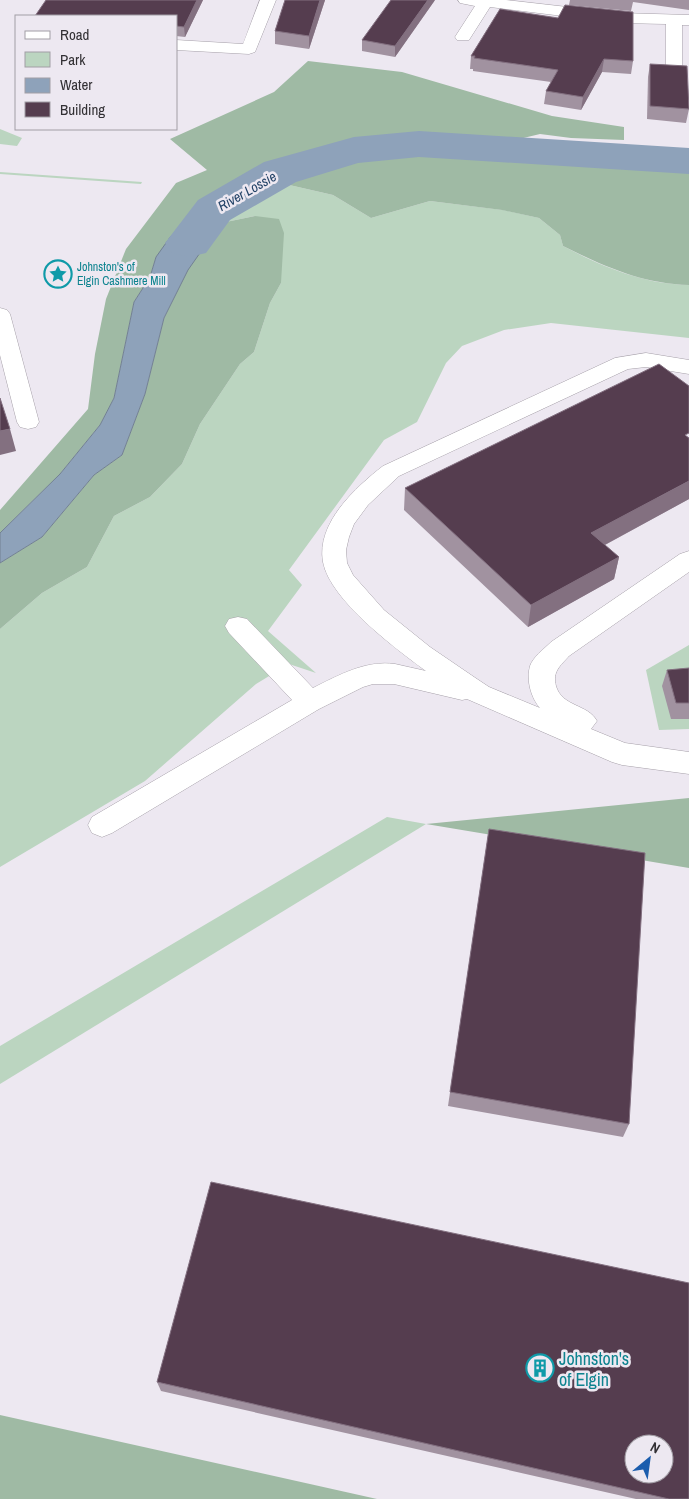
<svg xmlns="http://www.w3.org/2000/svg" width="689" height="1499" font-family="'Archivo Narrow',sans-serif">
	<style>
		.green { fill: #bbd5c0 }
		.forest { fill: #9fbaa4 }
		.water { fill: #8ea2ba; stroke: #728092 }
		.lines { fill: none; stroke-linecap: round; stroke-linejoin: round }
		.river { fill: #8ea2ba; fill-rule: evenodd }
		.minor-casing { stroke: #a6a0a9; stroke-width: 1 }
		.minor { fill: #fff; fill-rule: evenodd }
		.wall { fill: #a192a0 }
		.shaded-wall { fill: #837080 }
		.building { fill: #553d4f; stroke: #837080; fill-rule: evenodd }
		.labels { text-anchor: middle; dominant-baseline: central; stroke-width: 5; stroke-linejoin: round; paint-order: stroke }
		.far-culture-label { font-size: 12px; fill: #0d838f; stroke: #ede8f1; text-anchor: start }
		.far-water-label { font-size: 14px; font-style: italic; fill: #224266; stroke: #ede8f1 }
		.near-culture-label { font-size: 18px; fill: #0d838f; stroke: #ede8f1; text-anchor: start }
	</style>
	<rect width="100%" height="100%" fill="#ede8f1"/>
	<g class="green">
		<path d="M 0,129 L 22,138 L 17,146 L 0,144 Z"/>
		<path d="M 0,172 L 142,182 L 141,184 L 0,174 Z"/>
		<path d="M 285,184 L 333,195 L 371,218 L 430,201 L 503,210 L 539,218 L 560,235 L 563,246 C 603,267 643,284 689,285 L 689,338 L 551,323 L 504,330 L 462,346 L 446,363 L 417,422 L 384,440 L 289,570 L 302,585 L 268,631 L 316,673 L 289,664 L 256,684 L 145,781 L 0,867 L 0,629 L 42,593 L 87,567 L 114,516 L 150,497 L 182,464 L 200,424 L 240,364 L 254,352 L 270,303 L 281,283 L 255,216 L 221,223 L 263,190 Z"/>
		<path d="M 689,645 L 689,729 L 659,730 L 646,670 Z"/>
		<path d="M 387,817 L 426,824 L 0,1084 L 0,1046 Z"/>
	</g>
	<g class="forest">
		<path d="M 308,61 L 402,72 L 552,116 L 624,127 L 624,140 L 571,138 L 540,134 L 515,140 L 400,139 L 355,141 L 307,153 L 270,167 L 226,188 L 156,257 L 150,277 L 134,302 L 114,398 L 100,425 L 60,474 L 0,533 L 0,510 L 88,409 L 95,354 L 106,299 L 126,249 L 176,183 L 207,170 L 170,139 L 274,92 Z"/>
		<path d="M 426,155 L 689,170 L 689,285 C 643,284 603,266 563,246 L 560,235 L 539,218 L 502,210 L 430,201 L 371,218 L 333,195 L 285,184 L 368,157 Z"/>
		<path d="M 255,216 L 279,219 L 284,233 L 281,283 L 270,303 L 254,352 L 240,364 L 200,424 L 182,464 L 150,497 L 114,516 L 87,567 L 42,593 L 0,629 L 0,563 L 42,537 L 94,475 L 122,455 L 145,394 L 164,318 L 188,269 L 221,223 Z"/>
		<path d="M 689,798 L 689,868 L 426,824 Z"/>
		<path d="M 0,1415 L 377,1499 L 0,1499 Z"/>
	</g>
	<path class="water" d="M 253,175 L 263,190 L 221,223 L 188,270 L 164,318 L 145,394 L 122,455 L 94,475 L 42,537 L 0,563 L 0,533 L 60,474 L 100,425 L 114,398 L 134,302 L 150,277 L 156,257 L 171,236 L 226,188 Z"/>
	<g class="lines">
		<path class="river" d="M 419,131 L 689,148 L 689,174 L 419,157 L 358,163 L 296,182 L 230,220 L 206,253 L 189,257 L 172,253 L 165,243 L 198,200 L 264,162 L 354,137 Z"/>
		<g class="minor-casing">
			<g id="minor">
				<path d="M 260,0 L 276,0 L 255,52 L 249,54 L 176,50 L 176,40 L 243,44 Z"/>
				<path d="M 458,0 L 506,0 L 620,13 L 689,15 L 689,25 L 682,25 L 682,69 L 680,73 L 668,73 L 666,69 L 666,24 L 620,23 L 490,7 L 469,40 L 457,40 L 455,37 L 475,6 L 460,3 Z"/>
				<path d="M 0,308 L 7,310 L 10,314 L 39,422 L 36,427 L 28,429 L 20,427 L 17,422 L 0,355 Z"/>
				<path d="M 646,353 L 689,360 L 689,374 L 646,367 L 628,369 L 399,476 L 368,505 L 354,524 L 349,537 L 346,550 L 347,563 L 353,575 L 384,610 L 430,647 L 474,677 L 489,687 L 540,708 C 531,698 526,680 530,666 C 533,657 544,649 551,642 L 680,554 L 689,551 L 689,572 L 569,656 C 560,666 552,672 556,686 C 562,707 588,704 597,721 L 591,729 L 625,743 L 689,752 L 689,774 L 622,765 L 612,762 L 467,699 L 462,700 L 394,684 L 373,684 L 363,687 L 319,709 L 112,833 L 102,837 L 92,833 L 88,825 L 92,817 L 292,700 L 229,633 L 225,626 L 229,619 L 238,617 L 247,619 L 313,688 C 339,675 366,660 395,664 C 405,666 416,669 426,671 C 396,649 330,600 323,562 C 316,523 356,487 383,466 L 615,358 Z"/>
			</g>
		</g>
		<use href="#minor" class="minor"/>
	</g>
	<g class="wall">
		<path d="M 46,0 L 203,0 L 185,37 L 176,36 L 176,16 Z"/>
		<path d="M 285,0 L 325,0 L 309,49 L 275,44 L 275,31 Z"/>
		<path d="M 435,0 L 395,57 L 362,51 L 362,40 Z"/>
		<path d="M 570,0 L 689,0 L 689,10 L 633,2 L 631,11 L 569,5 Z"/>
		<path d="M 500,9 L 633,61 L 631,74 L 602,72 L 581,110 L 544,104 L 546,91 L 551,82 L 473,71 L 473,69 L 470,69 L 471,56 Z"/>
		<path d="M 650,64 L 689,109 L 686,123 L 647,119 L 648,77 Z"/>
		<path d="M 405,488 L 689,499 L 605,545 L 619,557 L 614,579 L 528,627 L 404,510 Z"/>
		<path d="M 689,669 L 689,719 L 671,719 L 662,686 L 667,670 Z"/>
		<path d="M 489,829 L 629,1124 L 623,1137 L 448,1106 Z"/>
		<path d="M 157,1382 L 689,1499 L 636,1499 L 161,1391 Z"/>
	</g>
	<g class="shaded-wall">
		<path d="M 197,0 L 203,0 L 185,37 L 184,27 Z"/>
		<path d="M 320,0 L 325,0 L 309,49 L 309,36 Z"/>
		<path d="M 428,0 L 435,0 L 395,57 L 395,46 Z"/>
		<path d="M 604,59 L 602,72 L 581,110 L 583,97 Z"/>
		<path d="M 10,429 L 16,451 L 0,455 L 0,431 Z"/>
		<path d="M 689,481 L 689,499 L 586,555 L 591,533 Z"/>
		<path d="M 619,557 L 614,579 L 528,627 L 531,605 Z"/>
	</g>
	<g class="building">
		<path d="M 46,0 L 197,0 L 184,27 L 176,26 L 176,16 L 35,16 Z"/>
		<path d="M 285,0 L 320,0 L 309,36 L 275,31 Z"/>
		<path d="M 391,0 L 428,0 L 395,46 L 362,40 Z"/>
		<path d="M 565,5 L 633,12 L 633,61 L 604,59 L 583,97 L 546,91 L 558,70 L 474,58 L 475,56 L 471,56 L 500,9 L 558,18 Z"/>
		<path d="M 650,64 L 687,66 L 689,109 L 650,106 Z"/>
		<path d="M 659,364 L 689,386 L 689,433 L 685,435 L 689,438 L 689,481 L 591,533 L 619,557 L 531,605 L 405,488 Z"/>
		<path d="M 0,398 L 10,429 L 0,431 Z"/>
		<path d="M 689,668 L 689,703 L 676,703 L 667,670 Z"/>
		<path d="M 489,829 L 645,853 L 629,1124 L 450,1092 Z"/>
		<path d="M 211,1182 L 689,1283 L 689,1499 L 669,1499 L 157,1382 ZM 634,1444 L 664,1444 L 664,1474 L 634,1474 Z"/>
	</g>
	<defs>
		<g id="sight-ring" transform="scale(1.4375)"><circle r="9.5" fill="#ede8f1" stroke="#0f9aa8" stroke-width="1.5"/><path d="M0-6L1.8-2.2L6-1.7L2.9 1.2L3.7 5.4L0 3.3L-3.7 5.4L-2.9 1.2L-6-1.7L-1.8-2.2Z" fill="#0f9aa8"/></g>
		<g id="building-ring" transform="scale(1.4375)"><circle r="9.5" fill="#ede8f1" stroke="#0f9aa8" stroke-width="1.5"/><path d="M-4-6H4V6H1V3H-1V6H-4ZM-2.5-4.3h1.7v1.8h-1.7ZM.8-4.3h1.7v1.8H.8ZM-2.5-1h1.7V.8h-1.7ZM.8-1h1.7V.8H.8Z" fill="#0f9aa8"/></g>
	</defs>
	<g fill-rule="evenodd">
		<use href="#sight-ring" x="58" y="274"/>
		<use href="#building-ring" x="540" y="1368"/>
	</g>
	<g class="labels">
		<g class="far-culture-label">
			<text x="77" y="267">Johnston's of<tspan x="77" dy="14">Elgin Cashmere Mill</tspan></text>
		</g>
		<g class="far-water-label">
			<text transform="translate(247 191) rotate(-30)">River Lossie</text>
		</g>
		<g class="near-culture-label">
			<text x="559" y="1358">Johnston's<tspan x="559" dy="21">of Elgin</tspan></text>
		</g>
	</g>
	<rect x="15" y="15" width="162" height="115" fill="#ede8f1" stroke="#a29ea5"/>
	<rect x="25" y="31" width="25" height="8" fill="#ffffff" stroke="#a29ea5"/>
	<text x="60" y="40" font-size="15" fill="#323034">Road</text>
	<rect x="25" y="52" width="25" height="15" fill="#bbd5c0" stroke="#a29ea5"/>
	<text x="60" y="65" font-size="15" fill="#323034">Park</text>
	<rect x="25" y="78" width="25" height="15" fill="#8ea2ba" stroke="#a29ea5"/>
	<text x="60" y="90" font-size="15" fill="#323034">Water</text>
	<rect x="25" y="102" width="25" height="15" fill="#553d4f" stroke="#a29ea5"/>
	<text x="60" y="115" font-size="15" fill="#323034">Building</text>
	<g transform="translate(649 1459) rotate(29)"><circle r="24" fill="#ede8f1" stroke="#a29ea5"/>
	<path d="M0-4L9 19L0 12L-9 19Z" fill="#1c5dad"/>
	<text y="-8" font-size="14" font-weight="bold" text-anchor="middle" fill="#323034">N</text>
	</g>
</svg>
